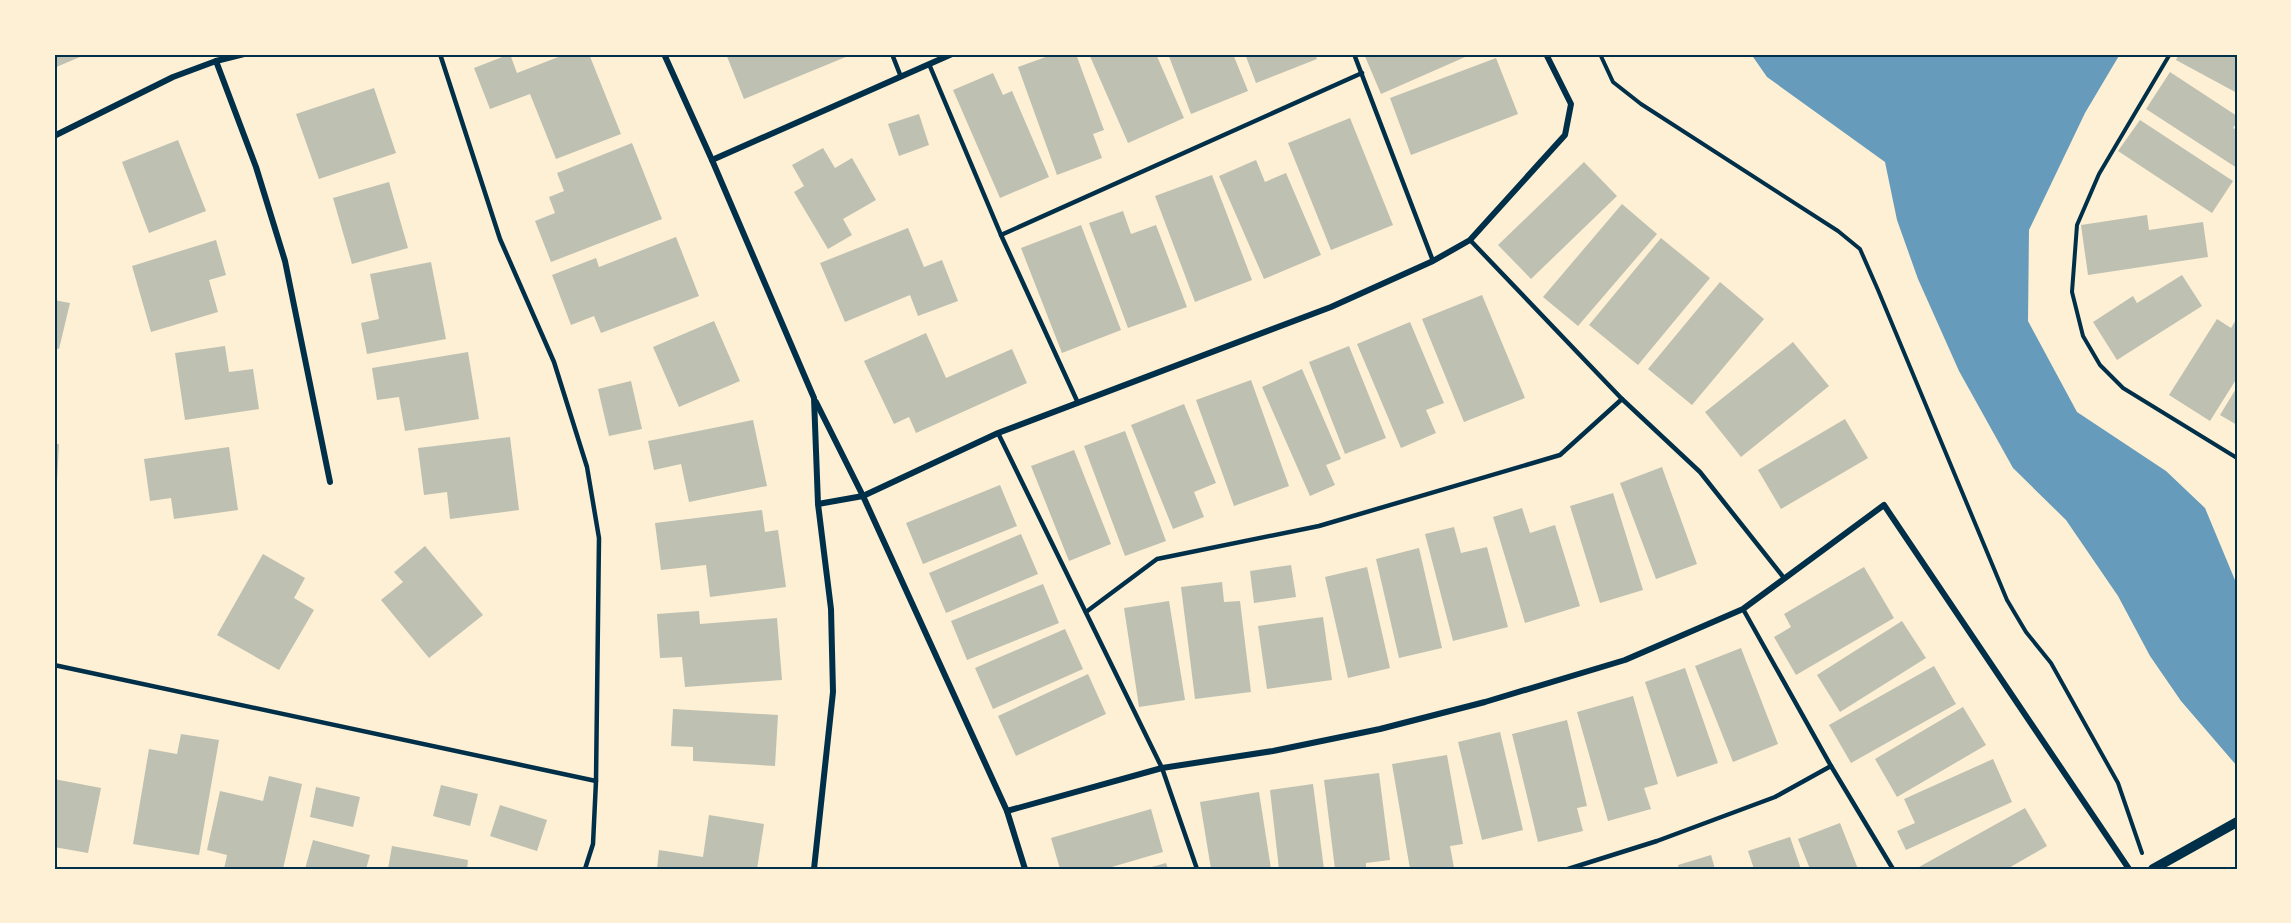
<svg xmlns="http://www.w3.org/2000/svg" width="2291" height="923" font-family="'DM Sans',sans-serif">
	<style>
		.water { fill: #669bbc }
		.building { fill: #bec0b2 }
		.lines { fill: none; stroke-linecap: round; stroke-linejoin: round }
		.path { stroke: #003049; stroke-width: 4 }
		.service { stroke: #003049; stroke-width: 4.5 }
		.minor { stroke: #003049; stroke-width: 6 }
		.tertiary { stroke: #003049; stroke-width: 10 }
		.neatline { fill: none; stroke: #003049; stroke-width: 2 }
	</style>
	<rect width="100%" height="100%" fill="#fdf0d5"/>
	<path class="water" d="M 1751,54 L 2120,54 L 2085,113 L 2029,230 L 2028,321 L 2077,412 L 2166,471 L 2205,508 L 2237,585 L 2237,766 L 2181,701 L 2150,656 L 2118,596 L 2066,520 L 2013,468 L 1959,371 L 1918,279 L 1897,220 L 1885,162 L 1767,77 Z"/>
	<g class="building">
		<path d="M 54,54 L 87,54 L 54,68 Z"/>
		<path d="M 510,54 L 517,73 L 566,54 L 589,54 L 621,134 L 556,159 L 530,94 L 490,109 L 474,68 Z"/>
		<path d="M 726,54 L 853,54 L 744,99 Z"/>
		<path d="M 1054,54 L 1076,54 L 1104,130 L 1093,134 L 1102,158 L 1057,175 L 1018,67 Z"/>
		<path d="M 1089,54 L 1156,54 L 1184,118 L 1128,143 Z"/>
		<path d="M 1168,54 L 1233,54 L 1248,91 L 1191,114 Z"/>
		<path d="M 1245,54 L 1315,54 L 1317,59 L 1256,83 Z"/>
		<path d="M 1364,54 L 1472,54 L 1381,94 Z"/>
		<path d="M 2179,54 L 2237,54 L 2237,93 L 2176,60 Z"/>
		<path d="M 1496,58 L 1518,114 L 1411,155 L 1390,98 Z"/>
		<path d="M 2170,72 L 2237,116 L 2237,122 L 2233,128 L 2237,130 L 2237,168 L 2146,109 Z"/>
		<path d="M 993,73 L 1003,95 L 1012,91 L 1049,177 L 1000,198 L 953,90 Z"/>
		<path d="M 374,88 L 396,153 L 319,179 L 296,114 Z"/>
		<path d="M 919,114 L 929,145 L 899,156 L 888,124 Z"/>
		<path d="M 1350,118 L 1393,225 L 1331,250 L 1288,143 Z"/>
		<path d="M 2140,120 L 2233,181 L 2212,213 L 2118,151 Z"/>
		<path d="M 178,140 L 206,211 L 149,233 L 122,162 Z"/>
		<path d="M 632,143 L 662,219 L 551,262 L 535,221 L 555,213 L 549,197 L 564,191 L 557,173 Z"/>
		<path d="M 823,148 L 835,168 L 852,158 L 876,200 L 843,219 L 852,235 L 828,249 L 794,192 L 804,186 L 792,165 Z"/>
		<path d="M 1256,160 L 1265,182 L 1286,173 L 1321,255 L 1264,279 L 1219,176 Z"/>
		<path d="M 1584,162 L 1617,196 L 1531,279 L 1498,245 Z"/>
		<path d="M 1212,175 L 1252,280 L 1195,302 L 1155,196 Z"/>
		<path d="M 389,182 L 408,248 L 352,264 L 333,198 Z"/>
		<path d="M 1622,204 L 1657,234 L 1578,326 L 1543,297 Z"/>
		<path d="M 1123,211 L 1131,234 L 1156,225 L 1187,307 L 1128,328 L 1089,223 Z"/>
		<path d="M 2147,215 L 2149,230 L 2203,222 L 2208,257 L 2088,275 L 2081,225 Z"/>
		<path d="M 1081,225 L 1121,330 L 1062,353 L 1021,248 Z"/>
		<path d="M 908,228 L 924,267 L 942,260 L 958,301 L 918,316 L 910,295 L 845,322 L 820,263 Z"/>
		<path d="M 676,237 L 699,296 L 601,333 L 594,316 L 571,325 L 552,275 L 596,258 L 599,267 Z"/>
		<path d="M 1661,238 L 1710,278 L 1638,365 L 1589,325 Z"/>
		<path d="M 216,240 L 226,275 L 209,280 L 218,312 L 151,332 L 132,266 Z"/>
		<path d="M 431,262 L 446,339 L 367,354 L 361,323 L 379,319 L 370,274 Z"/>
		<path d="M 2182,275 L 2202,306 L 2117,360 L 2093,322 L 2133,296 L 2137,303 Z"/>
		<path d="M 1720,282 L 1764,319 L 1692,405 L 1648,369 Z"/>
		<path d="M 1482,295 L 1525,398 L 1464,422 L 1422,319 Z"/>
		<path d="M 54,300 L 70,303 L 59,349 L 54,348 Z"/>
		<path d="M 2237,318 L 2237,378 L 2210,421 L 2169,395 L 2217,319 L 2231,328 Z"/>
		<path d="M 714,321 L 740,381 L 679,407 L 653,347 Z"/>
		<path d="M 1410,322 L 1444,403 L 1426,410 L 1436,433 L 1401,448 L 1357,344 Z"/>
		<path d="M 926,333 L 946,378 L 1012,349 L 1027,383 L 916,433 L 909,417 L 894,424 L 864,361 Z"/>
		<path d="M 1793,342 L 1829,386 L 1741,457 L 1705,412 Z"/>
		<path d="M 225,346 L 229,372 L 253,369 L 259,409 L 185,420 L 175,353 Z"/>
		<path d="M 1349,346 L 1386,438 L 1345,454 L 1309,362 Z"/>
		<path d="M 468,352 L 479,419 L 405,431 L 399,397 L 377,400 L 372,368 Z"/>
		<path d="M 1302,369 L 1341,459 L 1326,465 L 1335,485 L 1310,496 L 1262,387 Z"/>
		<path d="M 1251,380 L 1289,486 L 1234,506 L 1196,400 Z"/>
		<path d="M 631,381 L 642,429 L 609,436 L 598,389 Z"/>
		<path d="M 2237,387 L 2237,425 L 2220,415 Z"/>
		<path d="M 1184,404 L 1216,483 L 1194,492 L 1204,517 L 1173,529 L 1131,425 Z"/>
		<path d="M 1845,419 L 1868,458 L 1781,509 L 1758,470 Z"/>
		<path d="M 753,420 L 767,486 L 689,502 L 681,464 L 654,470 L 648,441 Z"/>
		<path d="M 1125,431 L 1166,541 L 1125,556 L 1084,446 Z"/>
		<path d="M 510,437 L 519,510 L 450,519 L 447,492 L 424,495 L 418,448 Z"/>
		<path d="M 54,444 L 59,444 L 57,481 L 54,480 Z"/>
		<path d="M 229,447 L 238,510 L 174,519 L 171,498 L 150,501 L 144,459 Z"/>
		<path d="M 1074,450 L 1111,544 L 1069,561 L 1031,466 Z"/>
		<path d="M 1662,467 L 1697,564 L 1656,579 L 1620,483 Z"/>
		<path d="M 1000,485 L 1017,526 L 923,564 L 906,523 Z"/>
		<path d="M 1613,493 L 1643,590 L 1600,603 L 1570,506 Z"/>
		<path d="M 1522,508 L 1530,533 L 1555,525 L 1580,606 L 1525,623 L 1493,517 Z"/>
		<path d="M 762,510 L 765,532 L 778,530 L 786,587 L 710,597 L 706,565 L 661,570 L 655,523 Z"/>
		<path d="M 1454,527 L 1461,553 L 1487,547 L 1508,627 L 1453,641 L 1425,534 Z"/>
		<path d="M 1021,534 L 1038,574 L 946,613 L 929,573 Z"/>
		<path d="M 425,546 L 483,615 L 429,658 L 381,600 L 403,582 L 394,572 Z"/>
		<path d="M 1419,548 L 1442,648 L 1399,658 L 1376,559 Z"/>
		<path d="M 263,554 L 305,578 L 294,598 L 314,610 L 279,670 L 217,635 Z"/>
		<path d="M 1291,565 L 1296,597 L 1254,603 L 1250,571 Z"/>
		<path d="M 1367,567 L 1390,668 L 1348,678 L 1325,577 Z"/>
		<path d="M 1864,567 L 1894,618 L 1796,675 L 1774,637 L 1791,627 L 1784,614 Z"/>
		<path d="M 1222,582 L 1224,602 L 1240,601 L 1251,692 L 1195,699 L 1181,587 Z"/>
		<path d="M 1043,584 L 1059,623 L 967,660 L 951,621 Z"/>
		<path d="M 1169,601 L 1185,700 L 1139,707 L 1124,608 Z"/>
		<path d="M 699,611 L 700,624 L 777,618 L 782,680 L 685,687 L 682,657 L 660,658 L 657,614 Z"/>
		<path d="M 1323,617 L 1332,680 L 1267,689 L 1258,626 Z"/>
		<path d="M 1902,621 L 1926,658 L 1840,712 L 1817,675 Z"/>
		<path d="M 1065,629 L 1083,669 L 993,709 L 975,668 Z"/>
		<path d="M 1741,648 L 1778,744 L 1733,762 L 1695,666 Z"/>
		<path d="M 1934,666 L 1956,704 L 1851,763 L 1829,725 Z"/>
		<path d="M 1685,668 L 1718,763 L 1677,777 L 1645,682 Z"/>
		<path d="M 1088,674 L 1106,714 L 1016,756 L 998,716 Z"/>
		<path d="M 1633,696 L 1658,784 L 1644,788 L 1651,809 L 1608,821 L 1577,712 Z"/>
		<path d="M 1963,707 L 1986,745 L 1897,797 L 1875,759 Z"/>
		<path d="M 673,709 L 778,715 L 775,766 L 693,761 L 693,747 L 671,746 Z"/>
		<path d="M 1567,720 L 1587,806 L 1577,808 L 1583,831 L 1538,842 L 1512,734 Z"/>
		<path d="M 1500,732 L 1523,830 L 1482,840 L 1458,742 Z"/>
		<path d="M 181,734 L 219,740 L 199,855 L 133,844 L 149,749 L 177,754 Z"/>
		<path d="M 1447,755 L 1463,844 L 1450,846 L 1454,868 L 1410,869 L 1392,764 Z"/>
		<path d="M 1993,759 L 2012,802 L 1906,850 L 1897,831 L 1915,823 L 1904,799 Z"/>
		<path d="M 1379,773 L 1390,860 L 1366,863 L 1366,869 L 1335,869 L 1324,780 Z"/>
		<path d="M 269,776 L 302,784 L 283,869 L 224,869 L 227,855 L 207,850 L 220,791 L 263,801 Z"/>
		<path d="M 54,779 L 101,788 L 88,853 L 54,847 Z"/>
		<path d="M 1313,784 L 1324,869 L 1279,869 L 1270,790 Z"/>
		<path d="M 441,785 L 478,794 L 470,826 L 433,816 Z"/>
		<path d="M 316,787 L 360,797 L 353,827 L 310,817 Z"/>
		<path d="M 1259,792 L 1271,869 L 1211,869 L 1200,802 Z"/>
		<path d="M 500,805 L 547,820 L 537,851 L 490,836 Z"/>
		<path d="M 2025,808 L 2047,846 L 2007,869 L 1921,869 L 1919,867 Z"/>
		<path d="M 1151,809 L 1163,852 L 1105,869 L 1060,869 L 1051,838 Z"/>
		<path d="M 709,815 L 764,824 L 757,869 L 657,869 L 659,850 L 703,857 Z"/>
		<path d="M 1840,823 L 1858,869 L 1810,869 L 1798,839 Z"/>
		<path d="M 1790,837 L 1801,869 L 1754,869 L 1748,851 Z"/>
		<path d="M 313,840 L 370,855 L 366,869 L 305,869 Z"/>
		<path d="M 392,846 L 468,860 L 467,869 L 388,869 Z"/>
		<path d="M 1711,855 L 1715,869 L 1679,869 L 1678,865 Z"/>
		<path d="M 1166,863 L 1168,869 L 1148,869 L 1148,868 Z"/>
	</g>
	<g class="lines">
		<g class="path">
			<path d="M 1600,54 L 1613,82 L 1641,104 L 1838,231 L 1860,249 L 1878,290 L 2007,600 L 2026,632 L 2051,663 L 2118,783 L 2142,853"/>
			<path d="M 2170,54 L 2099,174 L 2077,225 L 2072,292 L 2083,336 L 2100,365 L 2123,388 L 2237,458"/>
		</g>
		<g class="service">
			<path d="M 440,54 L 500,239 L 554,362 L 587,467 L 599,538 L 596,781 L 593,844 L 585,869"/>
			<path d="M 892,54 L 901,77"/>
			<path d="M 1354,54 L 1433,261"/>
			<path d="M 929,64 L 1001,235 L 1078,403"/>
			<path d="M 1001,235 L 1362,73"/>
			<path d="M 1470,240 L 1622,399 L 1700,472 L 1784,578"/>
			<path d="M 998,433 L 1162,768 L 1197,869"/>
			<path d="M 1743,609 L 1831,766 L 1893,869"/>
			<path d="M 1086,612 L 1157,559 L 1319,526 L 1560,455 L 1622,399"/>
			<path d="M 54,665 L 596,781"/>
			<path d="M 1568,869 L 1657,841 L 1775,797 L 1831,766"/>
		</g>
		<g class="minor">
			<path d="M 664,54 L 712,160 L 814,398 L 818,504 L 831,609 L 833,692 L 814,869"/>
			<path d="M 216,61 L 256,167 L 285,261 L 330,482"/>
			<path d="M 54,136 L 173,77 L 216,61 L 244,54"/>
			<path d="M 712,160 L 952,54"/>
			<path d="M 816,402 L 863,496 L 1007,811 L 1025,869"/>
			<path d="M 818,504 L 863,496 L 998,433 L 1331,307 L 1433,261 L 1470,240 L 1565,135 L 1571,104 L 1546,54"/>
			<path d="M 1007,811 L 1162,768 L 1273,751 L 1380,729 L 1485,702 L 1625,660 L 1743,609 L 1884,505 L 2129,869"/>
		</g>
		<path class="tertiary" d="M 2153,869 L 2237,822"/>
	</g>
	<rect width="2291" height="923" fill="none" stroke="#fdf0d5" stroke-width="111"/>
	<rect x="56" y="56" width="2180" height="812" class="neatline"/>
</svg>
